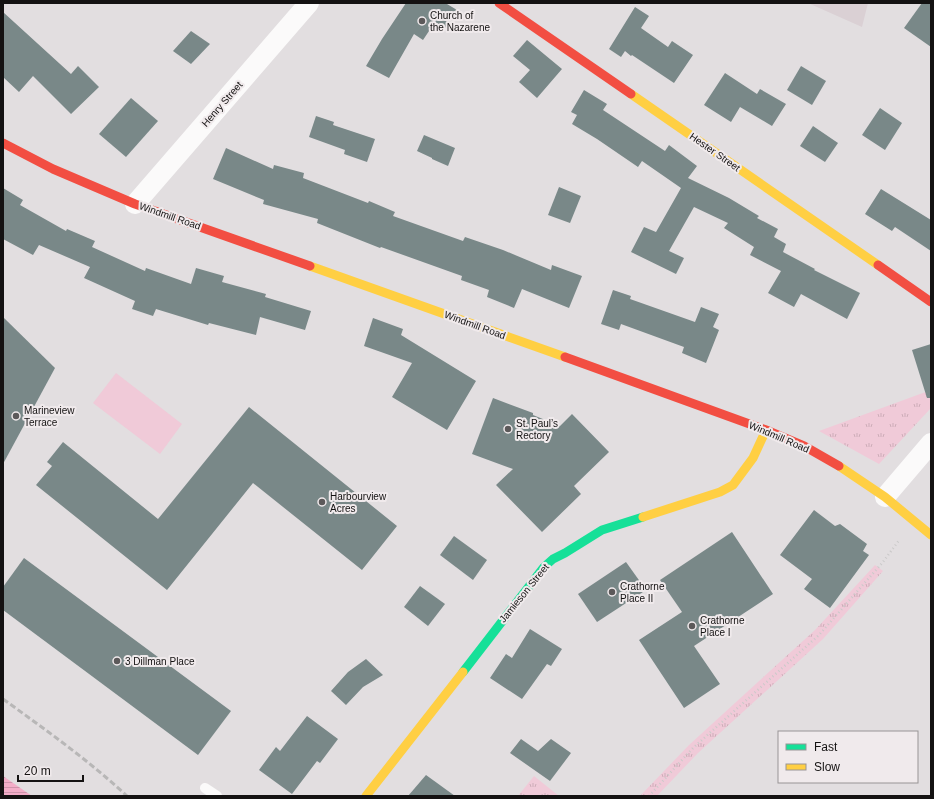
<svg xmlns="http://www.w3.org/2000/svg" width="934" height="799" font-family="Arial,sans-serif">
	<style>
		.built { fill: #dad0d4 }
		.grass { fill: url(#grass-tufts) }
		.pitch { fill: #f0cad8 }
		.water { fill: url(#water-rules) }
		.building { fill: #798888 }
		.lines { fill: none; stroke-linecap: round; stroke-linejoin: round }
		.path { stroke: #cac9c9; stroke-width: 2.5; stroke-dasharray: 1 3; stroke-linecap: butt }
		.lane { stroke: #fbfafa; stroke-width: 10 }
		.street { stroke: #fbfafa; stroke-width: 20 }
		.fast { stroke: #16e098; stroke-width: 9 }
		.slow { stroke: #ffcf43; stroke-width: 9 }
		.jam { stroke: #f24e42; stroke-width: 9 }
		.rail { stroke: #b8b7b7; stroke-width: 3; stroke-dasharray: 6 3; stroke-linecap: butt }
		.poi-dot { fill: #5c595a; stroke: #f0eaec; stroke-width: 1.5 }
		.labels { text-anchor: middle; dominant-baseline: central; stroke-width: 4; stroke-linejoin: round; paint-order: stroke }
		.poi-label { font-size: 10px; fill: #141212; stroke: #f0eaec; text-anchor: start }
		.street-label { font-size: 10px; fill: #141212; stroke: #f0eaec }
	</style>
	<defs>
		<pattern id="grass-tufts" width="24" height="20" patternUnits="userSpaceOnUse"><rect width="24" height="20" fill="#f0cad8"/><path d="M3 7l-1-3M5 7V3M7 7l1-3M15 17l-1-3M17 17v-4M19 17l1-3" fill="none" stroke="#cdacb8"/></pattern>
		<pattern id="water-rules" width="6" height="5" patternUnits="userSpaceOnUse"><rect width="6" height="5" fill="#f3adc8"/><path d="M0 2.5h6" fill="none" stroke="#cf94ab"/></pattern>
	</defs>
	<rect width="100%" height="100%" fill="#e2dee0"/>
	<path class="built" d="M 808,3 L 868,3 L 862,27 Z"/>
	<g class="grass">
		<path d="M 931,390 L 931,408 L 879,464 L 819,431 Z"/>
		<path d="M 875,565 L 883,571 L 823,639 L 698,753 L 657,796 L 640,796 L 689,745 L 815,630 Z"/>
		<path d="M 534,776 L 559,796 L 518,796 Z"/>
	</g>
	<path class="pitch" d="M 116,373 L 182,424 L 160,454 L 93,403 Z"/>
	<path class="water" d="M 3,776 L 32,796 L 3,796 Z"/>
	<g class="building">
		<path d="M 406,3 L 448,3 L 447,4 L 457,10 L 445,28 L 435,22 L 423,40 L 414,34 L 389,78 L 366,66 L 382,39 Z"/>
		<path d="M 922,3 L 931,3 L 931,47 L 904,28 Z"/>
		<path d="M 635,7 L 649,16 L 641,28 L 668,47 L 672,41 L 693,55 L 674,83 L 632,55 L 631,56 L 625,51 L 621,57 L 609,49 Z"/>
		<path d="M 3,12 L 71,74 L 78,66 L 99,87 L 71,114 L 33,76 L 19,92 L 3,77 Z"/>
		<path d="M 191,31 L 210,44 L 191,64 L 173,51 Z"/>
		<path d="M 527,40 L 562,69 L 537,98 L 519,82 L 530,70 L 513,56 Z"/>
		<path d="M 801,66 L 826,81 L 812,105 L 787,90 Z"/>
		<path d="M 725,73 L 757,94 L 760,89 L 786,104 L 772,126 L 740,107 L 731,122 L 704,105 Z"/>
		<path d="M 584,90 L 607,104 L 603,110 L 665,151 L 669,145 L 697,166 L 688,178 L 729,198 L 759,216 L 757,218 L 778,229 L 774,237 L 786,244 L 783,252 L 815,269 L 814,270 L 860,293 L 847,319 L 801,294 L 794,307 L 768,293 L 781,271 L 750,255 L 754,247 L 724,228 L 728,223 L 694,207 L 669,251 L 684,258 L 676,274 L 631,252 L 644,227 L 656,232 L 681,188 L 642,161 L 638,167 L 597,139 L 572,124 L 577,115 L 571,112 Z"/>
		<path d="M 131,98 L 158,121 L 126,157 L 99,134 Z"/>
		<path d="M 880,108 L 902,123 L 885,150 L 862,135 Z"/>
		<path d="M 316,116 L 334,122 L 333,125 L 375,139 L 367,162 L 344,154 L 345,150 L 309,137 Z"/>
		<path d="M 813,126 L 838,143 L 825,162 L 800,146 Z"/>
		<path d="M 424,135 L 455,148 L 448,166 L 432,159 L 432,158 L 417,151 Z"/>
		<path d="M 226,148 L 273,169 L 274,165 L 304,173 L 303,178 L 368,203 L 369,201 L 395,212 L 393,216 L 463,241 L 465,237 L 503,250 L 551,270 L 552,265 L 582,276 L 569,308 L 522,289 L 514,308 L 487,297 L 489,290 L 461,280 L 462,276 L 381,247 L 380,248 L 317,223 L 318,219 L 263,204 L 264,200 L 213,179 Z"/>
		<path d="M 559,187 L 581,196 L 570,223 L 548,215 Z"/>
		<path d="M 3,188 L 23,200 L 20,205 L 66,231 L 67,229 L 95,241 L 92,247 L 145,271 L 146,268 L 191,284 L 196,268 L 224,276 L 222,282 L 266,294 L 265,297 L 311,311 L 305,330 L 260,317 L 256,335 L 209,323 L 208,325 L 156,309 L 153,316 L 132,309 L 135,301 L 84,278 L 90,267 L 39,245 L 33,255 L 3,239 Z"/>
		<path d="M 881,189 L 931,220 L 931,251 L 895,227 L 892,231 L 865,214 Z"/>
		<path d="M 613,290 L 631,296 L 630,299 L 695,322 L 701,307 L 719,314 L 713,327 L 719,330 L 706,363 L 682,353 L 684,347 L 621,324 L 619,330 L 601,324 Z"/>
		<path d="M 3,317 L 55,368 L 3,464 Z"/>
		<path d="M 373,318 L 403,329 L 401,335 L 476,381 L 447,430 L 392,397 L 412,363 L 364,346 Z"/>
		<path d="M 931,344 L 931,398 L 927,398 L 912,350 Z"/>
		<path d="M 493,398 L 533,413 L 533,415 L 560,426 L 572,414 L 609,452 L 574,486 L 581,494 L 542,532 L 496,485 L 513,469 L 472,454 Z"/>
		<path d="M 249,407 L 397,526 L 362,570 L 253,483 L 167,590 L 36,485 L 52,466 L 47,462 L 63,442 L 158,519 Z"/>
		<path d="M 814,510 L 835,526 L 840,524 L 867,544 L 863,551 L 869,555 L 830,608 L 804,589 L 812,579 L 780,555 Z"/>
		<path d="M 732,532 L 773,594 L 694,646 L 720,684 L 684,708 L 639,640 L 682,612 L 660,580 Z"/>
		<path d="M 454,536 L 487,560 L 473,580 L 440,555 Z"/>
		<path d="M 24,558 L 231,711 L 198,755 L 3,610 L 3,587 Z"/>
		<path d="M 626,562 L 646,590 L 597,622 L 578,594 Z"/>
		<path d="M 420,586 L 445,604 L 428,626 L 404,607 Z"/>
		<path d="M 530,629 L 562,649 L 551,666 L 547,664 L 522,699 L 490,678 L 506,654 L 512,658 Z"/>
		<path d="M 366,659 L 383,675 L 363,687 L 346,705 L 331,691 L 348,672 Z"/>
		<path d="M 307,716 L 338,739 L 320,763 L 317,761 L 292,794 L 259,770 L 276,747 L 280,751 Z"/>
		<path d="M 521,739 L 538,751 L 551,739 L 571,753 L 550,781 L 510,753 Z"/>
		<path d="M 426,775 L 455,796 L 408,796 Z"/>
	</g>
	<g class="lines">
		<path class="path" d="M 649,796 L 693,748 L 819,635 L 883,562 L 900,539"/>
		<path class="lane" d="M 205,788 L 217,796"/>
		<g class="street">
			<path d="M 135,204 L 309,3"/>
			<path d="M 885,497 L 931,443"/>
		</g>
		<path class="fast" d="M 463,672 L 544,567 L 553,559 L 565,553 L 602,530 L 643,517"/>
		<g class="slow">
			<path d="M 631,94 L 878,265"/>
			<path d="M 310,266 L 565,357"/>
			<path d="M 839,466 L 885,497 L 931,535"/>
			<path d="M 643,517 L 720,492 L 733,485 L 753,458 L 766,430"/>
			<path d="M 366,796 L 463,672"/>
		</g>
		<g class="jam">
			<path d="M 499,3 L 631,94"/>
			<path d="M 3,143 L 53,169 L 135,204 L 310,266"/>
			<path d="M 878,265 L 931,302"/>
			<path d="M 565,357 L 766,430 L 804,446 L 839,466"/>
		</g>
		<path class="rail" d="M 3,699 C 46,730 88,760 127,796"/>
	</g>
	<g class="poi-dot">
		<circle cx="422" cy="21" r="4"/>
		<circle cx="16" cy="416" r="4"/>
		<circle cx="508" cy="429" r="4"/>
		<circle cx="322" cy="502" r="4"/>
		<circle cx="612" cy="592" r="4"/>
		<circle cx="692" cy="626" r="4"/>
		<circle cx="117" cy="661" r="4"/>
	</g>
	<g class="labels">
		<g class="poi-label">
			<text x="430" y="15">Church of<tspan x="430" dy="12">the Nazarene</tspan></text>
			<text x="24" y="410">Marineview<tspan x="24" dy="12">Terrace</tspan></text>
			<text x="516" y="423">St. Paul’s<tspan x="516" dy="12">Rectory</tspan></text>
			<text x="330" y="496">Harbourview<tspan x="330" dy="12">Acres</tspan></text>
			<text x="620" y="586">Crathorne<tspan x="620" dy="12">Place II</tspan></text>
			<text x="700" y="620">Crathorne<tspan x="700" dy="12">Place I</tspan></text>
			<text x="125" y="661">3 Dillman Place</text>
		</g>
		<g class="street-label">
			<text transform="translate(222 104) rotate(-49)">Henry Street</text>
			<text transform="translate(715 152) rotate(35)">Hester Street</text>
			<text transform="translate(170 216) rotate(19)">Windmill Road</text>
			<text transform="translate(475 325) rotate(20)">Windmill Road</text>
			<text transform="translate(779 437) rotate(23)">Windmill Road</text>
			<text transform="translate(524 593) rotate(-51)">Jamieson Street</text>
		</g>
	</g>
	<rect width="934" height="799" fill="none" stroke="#141212" stroke-width="8"/>
	<rect x="778" y="731" width="140" height="52" fill="#f0eaec" stroke="#989495"/>
	<rect x="786" y="744" width="20" height="6" fill="#16e098" stroke="#989495"/>
	<text x="814" y="751" font-size="12" fill="#141212">Fast</text>
	<rect x="786" y="764" width="20" height="6" fill="#ffcf43" stroke="#989495"/>
	<text x="814" y="771" font-size="12" fill="#141212">Slow</text>
	<path d="M18 775v6h65v-6" fill="none" stroke="#141212" stroke-width="2"/>
	<text x="24" y="775" font-size="12" fill="#141212" stroke="#f0eaec" stroke-width="3" paint-order="stroke">20 m</text>
</svg>
